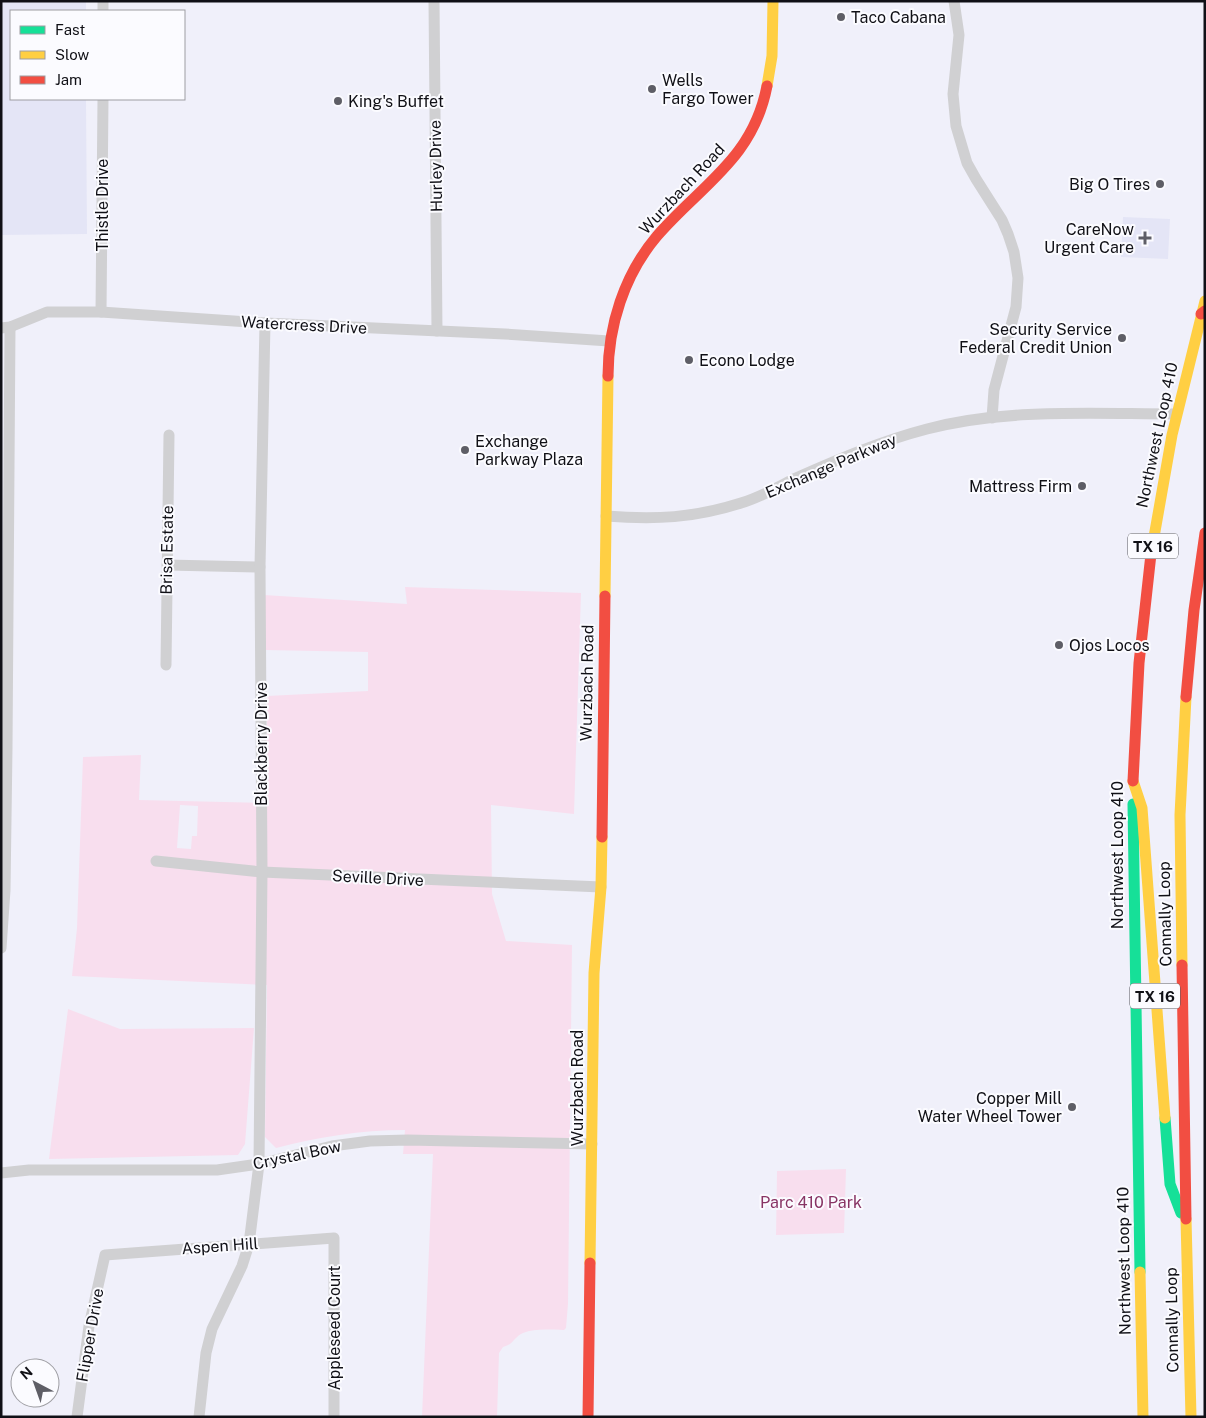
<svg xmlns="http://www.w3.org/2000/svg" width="1206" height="1418" font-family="'Public Sans',sans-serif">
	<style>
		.built { fill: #e4e5f6 }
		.green { fill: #f8deee; fill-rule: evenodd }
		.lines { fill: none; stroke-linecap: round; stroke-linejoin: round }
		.street { stroke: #d0d0d2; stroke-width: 11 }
		.fast { stroke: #16e098; stroke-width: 11 }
		.slow { stroke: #ffcf43; stroke-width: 11 }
		.jam { stroke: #f24e42; stroke-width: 11 }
		.poi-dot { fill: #5e5e66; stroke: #fbfbff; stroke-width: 2 }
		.labels { text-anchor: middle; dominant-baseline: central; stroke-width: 4; stroke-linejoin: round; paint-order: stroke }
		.shield { fill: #fbfbff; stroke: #56565c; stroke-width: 1 }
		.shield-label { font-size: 15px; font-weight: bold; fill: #101016 }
		.poi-label { font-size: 16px; fill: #101016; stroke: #fbfbff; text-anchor: start }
		.street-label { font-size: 16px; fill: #101016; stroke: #fbfbff }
		.park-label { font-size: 16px; fill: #883464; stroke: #fbfbff }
	</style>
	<rect width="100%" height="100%" fill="#f0f0fa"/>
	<g class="built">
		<path d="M 1,1 L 86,1 L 86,11 L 11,11 L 11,99 L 86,99 L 87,234 L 1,235 Z"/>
		<path d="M 1123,217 L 1170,219 L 1168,259 L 1121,257 Z"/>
	</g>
	<g class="green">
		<path d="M 405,587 L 581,593 L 574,814 L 491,805 L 492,894 L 506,941 L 572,945 L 568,1304 L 566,1328 L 564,1330 C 551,1330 535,1328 523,1333 C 514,1337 513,1345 503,1347 L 499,1353 L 497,1417 L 422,1417 L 433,1154 L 403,1154 L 405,1130 C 360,1130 319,1137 276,1148 L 265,1137 L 267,985 L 72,976 L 77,928 L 83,757 L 141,755 L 139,800 L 266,803 L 267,696 L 368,691 L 368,652 L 265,650 L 264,595 L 407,604 ZM 180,805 L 198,806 L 197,836 L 192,836 L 191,849 L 177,848 Z"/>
		<path d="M 68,1009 L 120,1029 L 254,1028 L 245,1144 L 238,1155 L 49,1159 Z"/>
		<path d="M 846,1169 L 844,1233 L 776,1235 L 777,1171 Z"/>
	</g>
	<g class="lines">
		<g class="street">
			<path d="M 434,1 L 437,331"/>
			<path d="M 954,1 L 959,35 L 953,94 L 956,126 L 967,163 L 976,179 L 1002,220 L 1008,234 L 1014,252 L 1018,278 L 1016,307 L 994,390 L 992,418"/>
			<path d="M 103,11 L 103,1"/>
			<path d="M 101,312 L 103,99"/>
			<path d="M 1,328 L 10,327 L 47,312 L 101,312 L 265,323 L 505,334 L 609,341"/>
			<path d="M 606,516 C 655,520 694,518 741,503 C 761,497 778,487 796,478 C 839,459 881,441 927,429 C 1007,408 1094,414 1176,414"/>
			<path d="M 167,565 L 260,567"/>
			<path d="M 166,665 L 169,435"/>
			<path d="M 156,861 L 262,872 L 601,887"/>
			<path d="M 1,948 L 5,890 L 7,748 L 10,327"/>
			<path d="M 1,1173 L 29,1170 L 217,1170 L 259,1164 L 332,1146 L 370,1141 L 408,1140 L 592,1144"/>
			<path d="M 77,1417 L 89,1326 L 105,1255 L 334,1238 L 334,1417"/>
			<path d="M 199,1417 L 206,1353 L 212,1329 L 242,1266 L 249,1244 L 259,1164 L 262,872 L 260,567 L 265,323"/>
		</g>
		<g class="fast">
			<path d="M 1133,804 L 1140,1272"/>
			<path d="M 1165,1118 L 1170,1184 L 1181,1213"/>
		</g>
		<g class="slow">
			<path d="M 767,86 L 772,56 L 773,1"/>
			<path d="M 1151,554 L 1172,435 L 1205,301"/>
			<path d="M 605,596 L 608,376"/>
			<path d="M 1133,781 L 1142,808 L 1165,1118"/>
			<path d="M 1182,965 L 1180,815 L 1186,697"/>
			<path d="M 1186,1219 L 1191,1417"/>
			<path d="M 590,1263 L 594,973 L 601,887 L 602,837"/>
			<path d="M 1140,1272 L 1143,1417"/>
		</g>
		<g class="jam">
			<path d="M 1201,314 L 1205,311"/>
			<path d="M 608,376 C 608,326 624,275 657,236 C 701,185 753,159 767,86"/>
			<path d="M 1186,697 L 1194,610 L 1205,533"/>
			<path d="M 1133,781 L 1139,663 L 1151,554"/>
			<path d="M 602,837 L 605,596"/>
			<path d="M 1182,965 L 1186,1219"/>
			<path d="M 588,1417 L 590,1263"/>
		</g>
	</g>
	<g class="poi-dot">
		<circle cx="841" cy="17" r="5"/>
		<circle cx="652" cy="89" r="5"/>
		<circle cx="338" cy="101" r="5"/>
		<circle cx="1160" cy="184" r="5"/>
		<path d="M1142.5 230.5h5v5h5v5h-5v5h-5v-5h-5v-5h5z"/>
		<circle cx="1122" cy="338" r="5"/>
		<circle cx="689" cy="360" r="5"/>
		<circle cx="465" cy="450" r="5"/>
		<circle cx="1082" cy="486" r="5"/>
		<circle cx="1059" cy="645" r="5"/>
		<circle cx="1072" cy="1107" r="5"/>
	</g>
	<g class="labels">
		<g class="shield">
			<rect x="1128" y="533.5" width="50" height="25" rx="4"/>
			<rect x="1130" y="983.5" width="50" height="25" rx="4"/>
		</g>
		<g class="shield-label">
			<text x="1153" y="546">TX 16</text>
			<text x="1155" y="996">TX 16</text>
		</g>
		<g class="poi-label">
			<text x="851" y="17">Taco Cabana</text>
			<text x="662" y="80">Wells<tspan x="662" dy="18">Fargo Tower</tspan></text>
			<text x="348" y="101">King's Buffet</text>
			<text x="1150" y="184" text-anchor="end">Big O Tires</text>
			<text x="1134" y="229" text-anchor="end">CareNow<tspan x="1134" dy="18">Urgent Care</tspan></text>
			<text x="1112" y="329" text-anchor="end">Security Service<tspan x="1112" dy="18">Federal Credit Union</tspan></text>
			<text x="699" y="360">Econo Lodge</text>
			<text x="475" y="441">Exchange<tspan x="475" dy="18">Parkway Plaza</tspan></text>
			<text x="1072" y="486" text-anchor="end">Mattress Firm</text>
			<text x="1069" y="645">Ojos Locos</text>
			<text x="1062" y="1098" text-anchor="end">Copper Mill<tspan x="1062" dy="18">Water Wheel Tower</tspan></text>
		</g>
		<g class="street-label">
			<text transform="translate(436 166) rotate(-91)">Hurley Drive</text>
			<text transform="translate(682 189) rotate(-47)">Wurzbach Road</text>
			<text transform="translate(102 205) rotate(-90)">Thistle Drive</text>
			<text transform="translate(304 325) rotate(3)">Watercress Drive</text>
			<text transform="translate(1157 435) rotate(-78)">Northwest Loop 410</text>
			<text transform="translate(831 466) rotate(-23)">Exchange Parkway</text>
			<text transform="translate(167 550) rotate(-89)">Brisa Estate</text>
			<text transform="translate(587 683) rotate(-89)">Wurzbach Road</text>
			<text transform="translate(261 744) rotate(-90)">Blackberry Drive</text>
			<text transform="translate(1117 855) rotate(-90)">Northwest Loop 410</text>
			<text transform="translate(378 878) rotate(3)">Seville Drive</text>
			<text transform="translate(1165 914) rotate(-91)">Connally Loop</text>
			<text transform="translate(577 1088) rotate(-90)">Wurzbach Road</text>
			<text transform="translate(297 1155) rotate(-12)">Crystal Bow</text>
			<text transform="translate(220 1246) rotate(-4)">Aspen Hill</text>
			<text transform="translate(1124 1261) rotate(-91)">Northwest Loop 410</text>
			<text transform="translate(1172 1320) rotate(-91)">Connally Loop</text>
			<text transform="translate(334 1328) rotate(-90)">Appleseed Court</text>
			<text transform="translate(90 1335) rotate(-80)">Flipper Drive</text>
		</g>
		<g class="park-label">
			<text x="811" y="1202">Parc 410 Park</text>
		</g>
	</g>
	<rect width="1206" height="1418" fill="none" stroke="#101016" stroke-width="5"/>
	<rect x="10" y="10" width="175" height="90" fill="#fbfbff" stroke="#9d9da2"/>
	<rect x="20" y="26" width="25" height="8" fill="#16e098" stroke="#9d9da2"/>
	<text x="55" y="35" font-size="15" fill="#101016">Fast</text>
	<rect x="20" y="51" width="25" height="8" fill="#ffcf43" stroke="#9d9da2"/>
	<text x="55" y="60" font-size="15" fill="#101016">Slow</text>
	<rect x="20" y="76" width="25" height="8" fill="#f24e42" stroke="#9d9da2"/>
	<text x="55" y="85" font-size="15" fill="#101016">Jam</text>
	<g transform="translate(35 1383) rotate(319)"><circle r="24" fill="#fbfbff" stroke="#9d9da2"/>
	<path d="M0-4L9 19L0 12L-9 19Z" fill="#5e5e66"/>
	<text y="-8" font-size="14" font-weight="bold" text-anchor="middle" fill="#101016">N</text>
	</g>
</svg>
